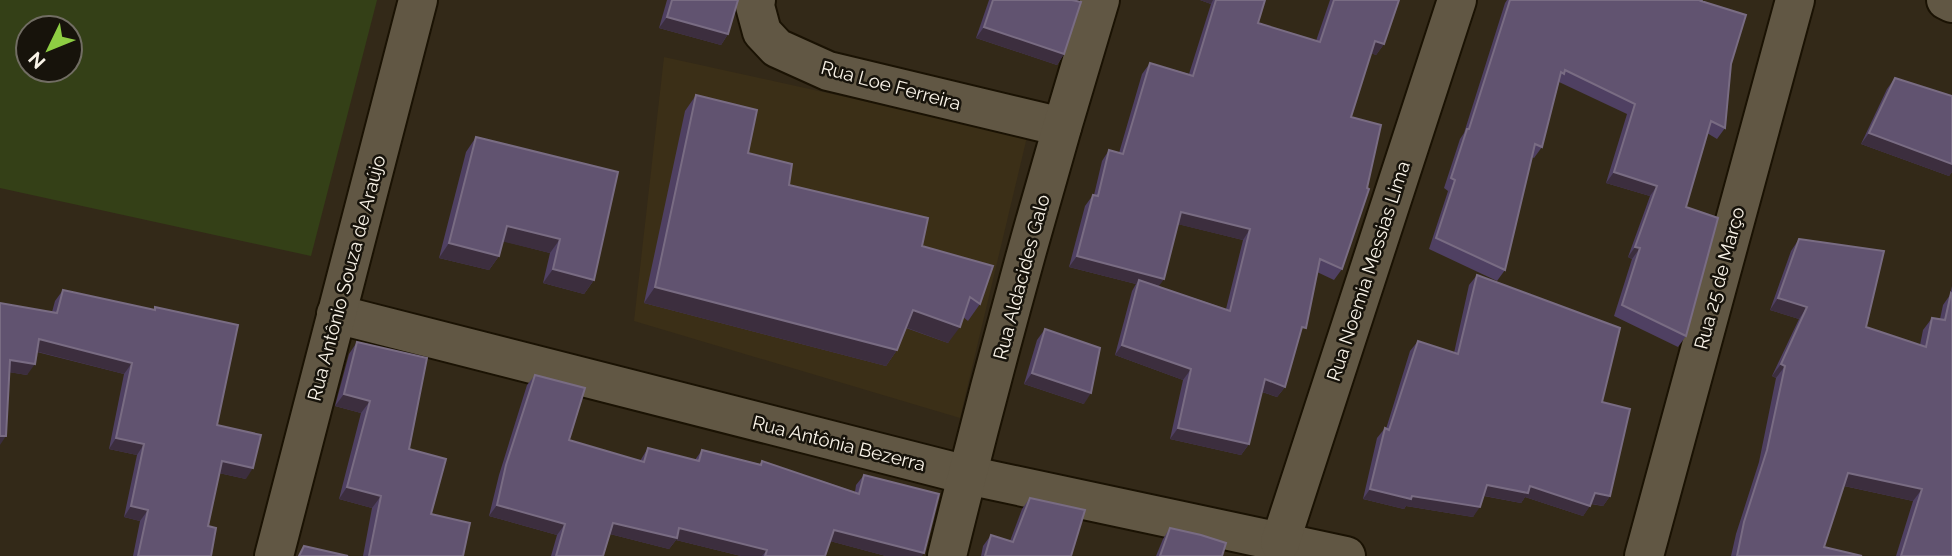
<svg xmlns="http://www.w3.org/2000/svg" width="1952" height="556" font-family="Raleway,sans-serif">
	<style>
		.built { fill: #3b2f17 }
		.green { fill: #344017; fill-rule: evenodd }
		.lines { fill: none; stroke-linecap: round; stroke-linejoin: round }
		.minor-casing { stroke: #1a1203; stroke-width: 42 }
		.minor { stroke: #615744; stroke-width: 38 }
		.wall { fill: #4f4062; fill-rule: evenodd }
		.shaded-wall { fill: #3c2e3e }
		.building { fill: #615370; stroke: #796c83; stroke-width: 2 }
		.labels { text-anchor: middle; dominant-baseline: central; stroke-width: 5; stroke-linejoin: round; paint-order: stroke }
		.street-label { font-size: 19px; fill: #f9f3e8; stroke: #17130b }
	</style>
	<rect width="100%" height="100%" fill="#332918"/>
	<path class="built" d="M 664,57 L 1027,137 L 960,418 L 634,321 Z"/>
	<path class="green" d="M 0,0 L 377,0 L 311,256 L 0,188 ZM 28,28 L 70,28 L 70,70 L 28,70 Z"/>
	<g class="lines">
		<g class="minor-casing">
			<g id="minor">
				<path d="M 756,0 L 755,6 L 762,32 L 777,48 L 828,71 L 1062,127"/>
				<path d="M 1946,0 L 1952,3"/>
				<path d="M 336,314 L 967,475 L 1346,556"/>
				<path d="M 1280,543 L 1457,0"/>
				<path d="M 274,556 L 418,0"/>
				<path d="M 947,556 C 993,369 1044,184 1100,0"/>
				<path d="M 1644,556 L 1795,0"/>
			</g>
		</g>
		<use href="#minor" class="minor"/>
	</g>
	<g class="wall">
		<path d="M 667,0 L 738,0 L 728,34 L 721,45 L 659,28 Z"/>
		<path d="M 989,0 L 1072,0 L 1064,54 L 1057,65 L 976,38 Z"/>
		<path d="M 1200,0 L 1265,0 L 1258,23 L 1316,41 L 1330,0 L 1399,0 L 1384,44 L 1376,55 L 1371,53 L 1351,117 L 1342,269 L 1334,280 L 1317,272 L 1285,387 L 1277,397 L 1262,392 L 1249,444 L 1241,455 L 1170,439 L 1183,380 L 1115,355 L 1132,291 L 1136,284 L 1069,267 L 1085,206 L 1093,195 L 1094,195 L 1102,161 L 1109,150 L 1119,153 L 1142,74 L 1150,63 L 1189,74 L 1211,4 ZM 1178,224 L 1243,240 L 1226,309 L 1158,286 L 1164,279 Z"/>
		<path d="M 1507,0 L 1702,0 L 1701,1 L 1731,64 L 1725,128 L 1717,139 L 1707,133 L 1686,207 L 1686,336 L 1678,347 L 1614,316 L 1632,259 L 1628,257 L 1650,196 L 1606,183 L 1627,114 L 1559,82 L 1542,147 L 1534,158 L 1532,157 L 1505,270 L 1497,281 L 1429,249 L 1448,191 L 1444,188 L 1460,139 L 1464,133 L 1505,3 Z"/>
		<path d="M 1895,78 L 1952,96 L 1952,172 L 1949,176 L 1861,144 L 1887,89 Z"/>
		<path d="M 696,95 L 748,153 L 789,185 L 922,246 L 980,304 L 968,321 L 963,317 L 948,343 L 906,328 L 897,350 L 886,366 L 644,303 L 685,111 Z"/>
		<path d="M 476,137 L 594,280 L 584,294 L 543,283 L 550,253 L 503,241 L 499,256 L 489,270 L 439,258 L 466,152 Z"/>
		<path d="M 1799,239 L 1866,327 L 1920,345 L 1923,330 L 1932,318 L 1940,319 L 1943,305 L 1950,295 L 1952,286 L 1952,556 L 1896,556 L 1913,501 L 1844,486 L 1824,547 L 1862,556 L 1731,556 L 1736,534 L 1759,462 L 1776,378 L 1772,376 L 1799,319 L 1770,310 L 1791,251 Z"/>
		<path d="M 1477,275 L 1602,402 L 1610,496 L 1603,506 L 1591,504 L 1583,516 L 1525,497 L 1521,503 L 1484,496 L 1473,517 L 1406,506 L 1404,509 L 1363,499 L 1377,438 L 1385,428 L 1386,429 L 1410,351 L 1418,341 L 1454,353 L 1469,285 Z"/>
		<path d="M 63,290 L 153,310 L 155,307 L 246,479 L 219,473 L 208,526 L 211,556 L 133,556 L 140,521 L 124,517 L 137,455 L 109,449 L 124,374 L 37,352 L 27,375 L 9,372 L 0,303 L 52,312 L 55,301 Z"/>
		<path d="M 1045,329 L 1084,404 L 1024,384 L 1037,340 Z"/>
		<path d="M 357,342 L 409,449 L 431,514 L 463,556 L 363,556 L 372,508 L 339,499 L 361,413 L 335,406 L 349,354 Z"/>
		<path d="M 535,375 L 569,440 L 640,461 L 648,448 L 695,460 L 702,450 L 760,464 L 762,461 L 855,492 L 856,485 L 864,475 L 886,556 L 830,541 L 825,556 L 741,556 L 676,540 L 669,549 L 610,534 L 603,556 L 551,556 L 557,535 L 489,516 L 499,475 L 527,385 Z"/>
		<path d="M 1030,498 L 1071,556 L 981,556 L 983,546 L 991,535 L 1010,541 L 1022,509 Z"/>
		<path d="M 1170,528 L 1222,556 L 1156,556 L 1163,539 Z"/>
	</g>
	<g class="shaded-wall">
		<path d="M 1200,0 L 1213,0 L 1211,4 Z"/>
		<path d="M 667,17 L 728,34 L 721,45 L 659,28 Z"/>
		<path d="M 984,27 L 1064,54 L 1057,65 L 976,38 Z"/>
		<path d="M 1375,41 L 1384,44 L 1376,55 L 1367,52 Z"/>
		<path d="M 1869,133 L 1952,164 L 1952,172 L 1949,176 L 1861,144 Z"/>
		<path d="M 1614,172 L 1657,186 L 1650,196 L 1606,183 Z"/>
		<path d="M 1181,212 L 1250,229 L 1243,240 L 1173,223 Z"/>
		<path d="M 507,226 L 560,239 L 550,253 L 497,240 Z"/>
		<path d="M 449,243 L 499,256 L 489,270 L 439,258 Z"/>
		<path d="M 1635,247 L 1640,248 L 1632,259 L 1628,257 Z"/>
		<path d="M 1077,256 L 1164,279 L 1156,290 L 1139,280 L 1136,284 L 1069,267 Z"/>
		<path d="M 553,269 L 594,280 L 584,294 L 543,283 Z"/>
		<path d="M 655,287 L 897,350 L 886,366 L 644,303 Z"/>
		<path d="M 1778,298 L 1807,307 L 1799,319 L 1770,310 Z"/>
		<path d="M 913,310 L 960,327 L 948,343 L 902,326 Z"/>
		<path d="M 39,339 L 132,363 L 124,374 L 31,350 Z"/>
		<path d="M 1122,345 L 1191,369 L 1183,380 L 1115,355 Z"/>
		<path d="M 10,360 L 35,364 L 27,375 L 2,371 Z"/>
		<path d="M 1781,364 L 1785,366 L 1776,378 L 1772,376 Z"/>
		<path d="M 1032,373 L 1091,393 L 1084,404 L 1024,384 Z"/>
		<path d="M 1265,379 L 1285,387 L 1277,397 L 1257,390 Z"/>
		<path d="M 344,394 L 370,401 L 361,413 L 335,406 Z"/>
		<path d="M 1178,428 L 1249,444 L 1241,455 L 1170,439 Z"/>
		<path d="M 0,436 L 6,436 L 0,445 Z"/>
		<path d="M 116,438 L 144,444 L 137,455 L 109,449 Z"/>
		<path d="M 222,461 L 253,468 L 246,479 L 214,472 Z"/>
		<path d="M 1848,473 L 1922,489 L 1913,501 L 1840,485 Z"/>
		<path d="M 1487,485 L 1530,486 L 1590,506 L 1583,516 L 1525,497 L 1521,503 L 1480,495 Z"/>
		<path d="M 347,487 L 381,496 L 372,508 L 339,499 Z"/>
		<path d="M 1370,489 L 1412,496 L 1480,507 L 1473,517 L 1406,506 L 1404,509 L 1363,499 Z"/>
		<path d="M 1595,493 L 1610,496 L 1603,506 L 1588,503 Z"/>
		<path d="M 497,505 L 565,524 L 557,535 L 489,516 Z"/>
		<path d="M 131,506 L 148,510 L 140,521 L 124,517 Z"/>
		<path d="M 613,523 L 679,528 L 767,550 L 762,556 L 741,556 L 676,540 L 669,549 L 606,533 Z"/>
		<path d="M 834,530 L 924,553 L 922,556 L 886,556 L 826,540 Z"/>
	</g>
	<g class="building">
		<path d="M 672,0 L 738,0 L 728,34 L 667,17 Z"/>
		<path d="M 993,0 L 1072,0 L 1081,2 L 1064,54 L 984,27 Z"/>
		<path d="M 1216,0 L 1265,0 L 1258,23 L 1320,42 L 1334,0 L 1399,0 L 1384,44 L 1375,41 L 1351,117 L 1381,125 L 1367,188 L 1369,189 L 1342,269 L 1320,259 L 1306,328 L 1302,327 L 1285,387 L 1265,379 L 1249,444 L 1178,428 L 1191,369 L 1122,345 L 1139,280 L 1230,311 L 1250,229 L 1181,212 L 1164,279 L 1077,256 L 1093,195 L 1098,196 L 1109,150 L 1123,154 L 1150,63 L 1193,76 Z"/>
		<path d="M 1510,0 L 1702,0 L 1701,1 L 1746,15 L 1731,64 L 1725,128 L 1711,121 L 1686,207 L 1718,218 L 1686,336 L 1622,305 L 1640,248 L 1635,247 L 1657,186 L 1614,172 L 1635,104 L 1565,70 L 1564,74 L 1561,72 L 1542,147 L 1535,144 L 1505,270 L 1436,238 L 1455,180 L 1451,178 L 1467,129 L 1469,129 Z"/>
		<path d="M 1895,78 L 1952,96 L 1952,164 L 1869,133 Z"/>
		<path d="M 696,95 L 757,110 L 748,153 L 792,164 L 789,185 L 928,218 L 922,246 L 993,266 L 980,304 L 970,297 L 960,327 L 913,310 L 897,350 L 655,287 Z"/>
		<path d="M 476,137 L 618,172 L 594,280 L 553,269 L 560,239 L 507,226 L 499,256 L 449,243 Z"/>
		<path d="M 1799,239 L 1884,251 L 1866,327 L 1926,347 L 1932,318 L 1945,320 L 1951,293 L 1952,294 L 1952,556 L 1901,556 L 1922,489 L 1848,473 L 1824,547 L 1862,556 L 1737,556 L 1744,522 L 1767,450 L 1785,366 L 1781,364 L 1807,307 L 1778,298 Z"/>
		<path d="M 1477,275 L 1620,328 L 1602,402 L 1630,409 L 1610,496 L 1595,493 L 1590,506 L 1530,486 L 1528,493 L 1487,485 L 1480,507 L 1412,496 L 1411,499 L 1370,489 L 1385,428 L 1389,430 L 1418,341 L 1458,354 Z"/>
		<path d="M 63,290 L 155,310 L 155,307 L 238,325 L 217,425 L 261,435 L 253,468 L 222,461 L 208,526 L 216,528 L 211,556 L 138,556 L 148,510 L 131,506 L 144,444 L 116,438 L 132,363 L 39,339 L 35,364 L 10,360 L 6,436 L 0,436 L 0,303 L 57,313 Z"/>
		<path d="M 1045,329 L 1100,348 L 1091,393 L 1032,373 Z"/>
		<path d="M 357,342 L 427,358 L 409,449 L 446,459 L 431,514 L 470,523 L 463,556 L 369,556 L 381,496 L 347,487 L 370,401 L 344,394 Z"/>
		<path d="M 535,375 L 585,388 L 569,440 L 644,462 L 648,448 L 699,461 L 702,450 L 761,465 L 762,461 L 859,494 L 864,475 L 939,494 L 924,553 L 834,530 L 825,556 L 765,556 L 767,550 L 679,528 L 677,538 L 613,523 L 603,556 L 556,556 L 565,524 L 497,505 L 506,465 Z"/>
		<path d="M 1030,498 L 1085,510 L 1071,556 L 985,556 L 991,535 L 1013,542 Z"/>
		<path d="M 1170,528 L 1201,535 L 1226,543 L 1222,556 L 1160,556 Z"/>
		<path d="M 304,546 L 348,556 L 299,556 Z"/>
	</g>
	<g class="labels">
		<g class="street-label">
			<text transform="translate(891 85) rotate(15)">Rua Loe Ferreira</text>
			<text transform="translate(1368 271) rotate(-72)">Rua Noemia Messias Lima</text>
			<text transform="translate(1021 277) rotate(-75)">Rua Aldacides Galo</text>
			<text transform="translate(346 278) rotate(-75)">Rua Antônio Souza de Araújo</text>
			<text transform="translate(1719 278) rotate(-75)">Rua 25 de Março</text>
			<text transform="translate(839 443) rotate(14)">Rua Antônia Bezerra</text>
		</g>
	</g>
	<g transform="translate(49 49) rotate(227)"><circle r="33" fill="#17130b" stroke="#716d63" stroke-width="2"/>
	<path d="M0-5L12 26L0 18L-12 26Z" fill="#8ece43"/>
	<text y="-10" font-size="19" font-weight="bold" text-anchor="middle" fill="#f9f3e8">N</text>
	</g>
</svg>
